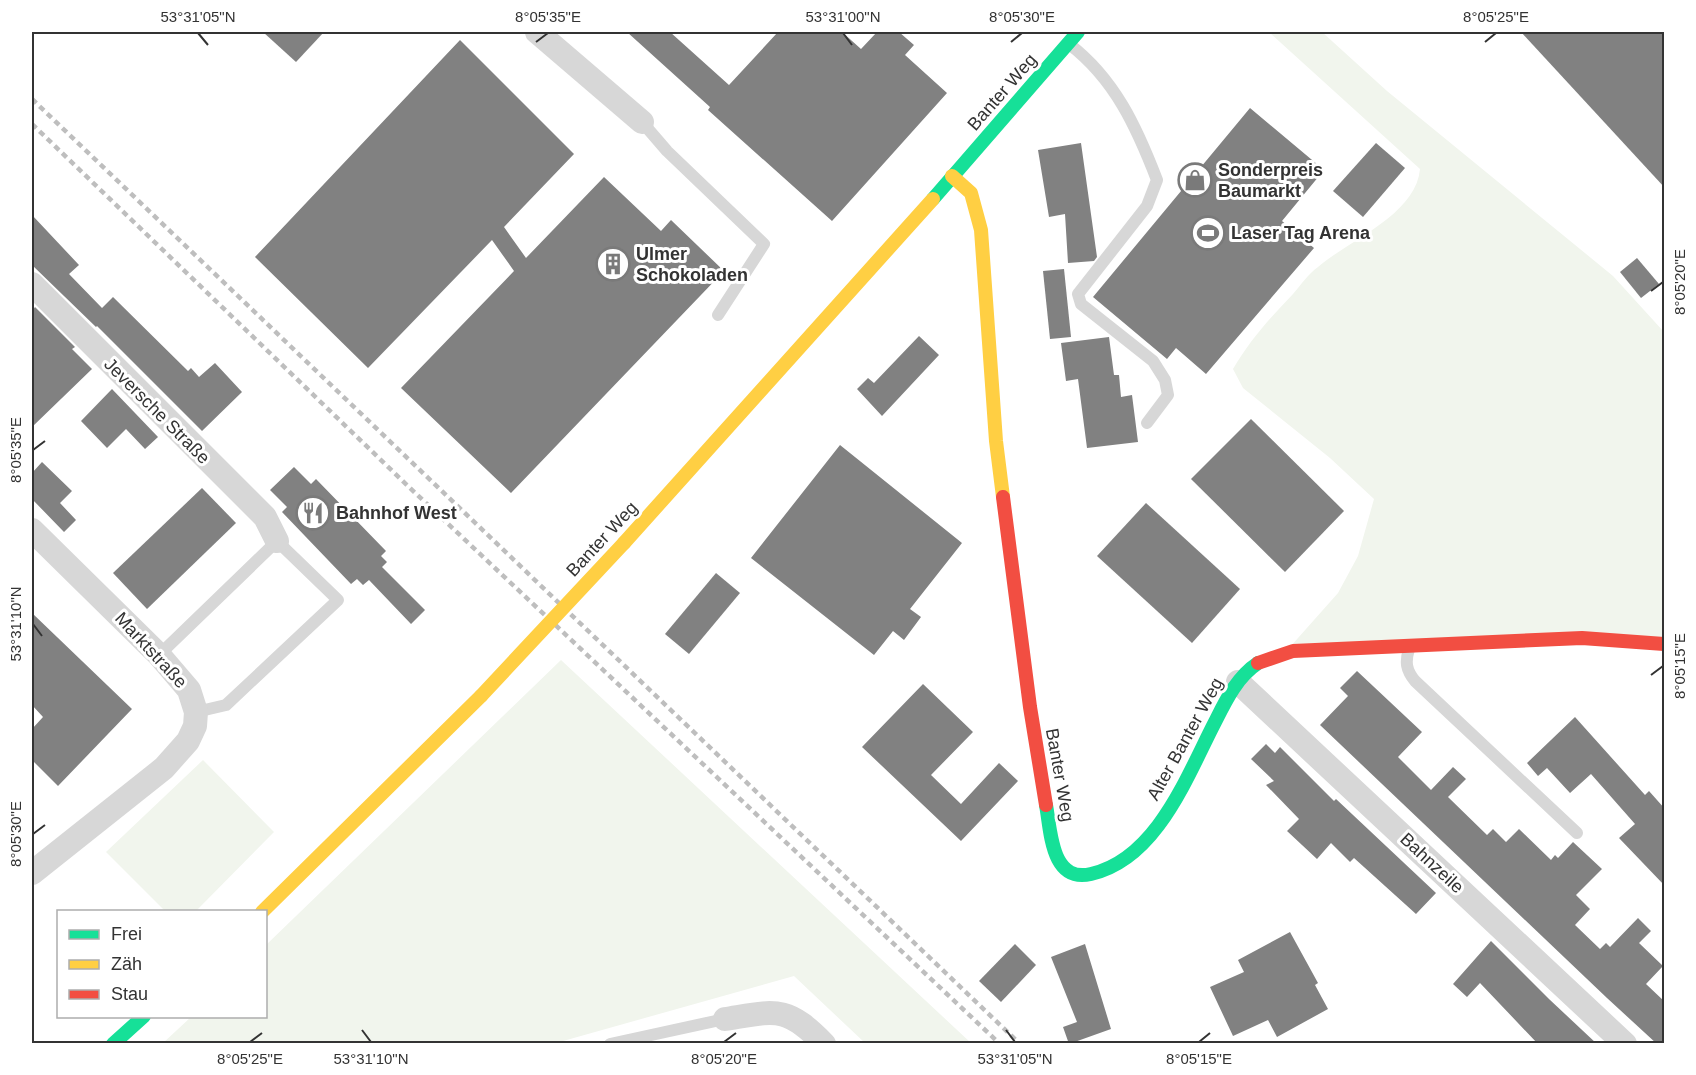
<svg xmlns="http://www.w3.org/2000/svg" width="1696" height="1075" font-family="Helvetica,sans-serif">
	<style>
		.green { fill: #f1f5ed }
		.building { fill: #818181 }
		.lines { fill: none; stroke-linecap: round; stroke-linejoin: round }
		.lane { stroke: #d7d7d7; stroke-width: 12 }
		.street { stroke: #d7d7d7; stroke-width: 24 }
		.fast { stroke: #16e098; stroke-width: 14 }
		.slow { stroke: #ffcf43; stroke-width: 14 }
		.jam { stroke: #f24e42; stroke-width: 14 }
		.rail { stroke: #bebebe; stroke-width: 4.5; stroke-dasharray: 6 4.5; stroke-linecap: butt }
		.slow-bridge { stroke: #ffcf43; stroke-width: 14 }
		.ticks { fill: none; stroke: #333; stroke-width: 2 }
		.labels { text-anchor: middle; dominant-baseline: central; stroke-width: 6; stroke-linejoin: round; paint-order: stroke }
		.street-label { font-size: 18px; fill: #333; stroke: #fff }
		.poi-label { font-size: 18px; font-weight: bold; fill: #333; stroke: #fff; text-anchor: start }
		.neatline { fill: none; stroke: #333; stroke-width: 2 }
		.ticks-label { font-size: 15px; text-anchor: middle; fill: #333 }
	</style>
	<rect width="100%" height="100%" fill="#fff"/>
	<g class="green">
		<path d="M 1269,32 L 1322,32 L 1387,91 L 1613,276 L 1664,332 L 1664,638 L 1290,647 L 1338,593 L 1358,556 L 1374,499 L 1330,458 L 1243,388 L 1233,369 C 1250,340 1270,318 1293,294 C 1301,285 1308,274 1318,267 C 1349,240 1416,215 1420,169 Z"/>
		<path d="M 561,660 L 971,1043 L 865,1043 L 794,976 L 556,1043 L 163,1043 L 191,1017 L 266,1016 L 266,945 Z"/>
		<path d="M 203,760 L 274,832 L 196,911 L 165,911 L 106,852 Z"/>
	</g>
	<g class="building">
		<path d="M 263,32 L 324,32 L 296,62 Z"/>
		<path d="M 627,32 L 670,32 L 729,85 L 778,32 L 842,32 L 861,49 L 877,32 L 899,32 L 914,45 L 905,55 L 947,93 L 832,221 L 708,110 L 710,107 Z"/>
		<path d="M 1521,32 L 1665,32 L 1665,188 Z"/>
		<path d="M 460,40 L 574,154 L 504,227 L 526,258 L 604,177 L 661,231 L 671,220 L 724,271 L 511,493 L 401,388 L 514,271 L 492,240 L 368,368 L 255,257 Z"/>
		<path d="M 1250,108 L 1324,170 L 1282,221 L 1314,248 L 1206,374 L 1176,348 L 1167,359 L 1093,297 Z"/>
		<path d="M 1081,143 L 1097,257 L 1094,261 L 1068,263 L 1065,214 L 1049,217 L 1038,150 Z"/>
		<path d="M 1376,143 L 1405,168 L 1363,217 L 1333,191 Z"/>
		<path d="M 32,215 L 79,265 L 69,274 L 102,308 L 113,297 L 188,371 L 191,368 L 199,377 L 215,363 L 242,392 L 202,431 L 97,326 L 96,327 L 32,265 Z"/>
		<path d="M 1637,258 L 1659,284 L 1641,298 L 1620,272 Z"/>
		<path d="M 1064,269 L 1071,337 L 1050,339 L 1043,271 Z"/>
		<path d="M 35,307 L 75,347 L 72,349 L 92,369 L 32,427 L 32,311 Z"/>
		<path d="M 919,336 L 939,355 L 882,416 L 857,389 L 868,378 L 874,383 Z"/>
		<path d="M 1109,337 L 1114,375 L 1119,375 L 1121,397 L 1132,395 L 1138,442 L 1087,448 L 1078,379 L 1066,381 L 1061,343 Z"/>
		<path d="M 112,389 L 158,437 L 145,449 L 126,429 L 107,448 L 81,421 Z"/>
		<path d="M 1251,419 L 1344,511 L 1285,572 L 1191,479 Z"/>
		<path d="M 840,445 L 962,543 L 910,609 L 921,617 L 904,640 L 893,631 L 874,655 L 751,558 Z"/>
		<path d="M 42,462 L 72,491 L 60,503 L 76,520 L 64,532 L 32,499 L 32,473 Z"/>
		<path d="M 294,467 L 311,484 L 316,479 L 386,551 L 381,556 L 387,562 L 382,567 L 425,610 L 411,624 L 369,580 L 363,585 L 357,579 L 351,584 L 282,512 L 287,507 L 270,490 Z"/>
		<path d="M 202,488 L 236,523 L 147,609 L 113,573 Z"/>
		<path d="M 1146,503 L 1240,589 L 1192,643 L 1097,556 Z"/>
		<path d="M 716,573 L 740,593 L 689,654 L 665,634 Z"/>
		<path d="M 32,613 L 132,709 L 58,786 L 32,760 L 32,729 L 43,717 L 32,705 Z"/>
		<path d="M 1357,671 L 1422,732 L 1398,757 L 1431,790 L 1453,767 L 1466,779 L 1448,797 L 1487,835 L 1493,829 L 1506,842 L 1519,829 L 1551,860 L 1555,855 L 1558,858 L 1573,842 L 1602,869 L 1576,895 L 1590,909 L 1575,925 L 1600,949 L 1606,943 L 1610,947 L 1638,918 L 1651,931 L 1639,943 L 1663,966 L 1646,984 L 1665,1002 L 1665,1044 L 1657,1044 L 1607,998 L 1320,725 L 1348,696 L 1340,688 Z"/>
		<path d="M 923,684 L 973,732 L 931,775 L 961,804 L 999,763 L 1018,781 L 961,841 L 862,747 Z"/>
		<path d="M 1575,717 L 1645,795 L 1649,791 L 1665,809 L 1665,886 L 1619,838 L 1635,824 L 1591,774 L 1570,793 L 1547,768 L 1538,776 L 1527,763 Z"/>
		<path d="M 1266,744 L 1275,753 L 1280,747 L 1334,801 L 1336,799 L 1436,893 L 1416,914 L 1354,858 L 1350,862 L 1331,843 L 1317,859 L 1287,831 L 1299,819 L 1266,785 L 1274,781 L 1251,759 Z"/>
		<path d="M 1290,932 L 1318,983 L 1315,985 L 1328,1009 L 1277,1037 L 1268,1020 L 1233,1036 L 1210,987 L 1244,972 L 1238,960 Z"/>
		<path d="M 1491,941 L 1549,999 L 1597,1044 L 1538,1044 L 1480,983 L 1467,997 L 1453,984 Z"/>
		<path d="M 1015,944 L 1036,965 L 1001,1002 L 979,981 Z"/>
		<path d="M 1085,944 L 1111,1029 L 1069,1044 L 1063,1027 L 1077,1022 L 1051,957 Z"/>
	</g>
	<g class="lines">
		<g class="lane">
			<path d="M 1069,44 C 1115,79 1137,128 1157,180 L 1147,206 L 1078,294 L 1081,304 L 1153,361 L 1165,380 L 1168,395 L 1147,423"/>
			<path d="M 642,122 L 667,151 L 764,244 L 718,315"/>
			<path d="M 1409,649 C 1405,662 1406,670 1415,681 L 1577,833"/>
			<path d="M 159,655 L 277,541 L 338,600 L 226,705 L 196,712"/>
			<path d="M 610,1044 L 725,1019"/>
		</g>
		<g class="street">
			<path d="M 537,32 L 642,122"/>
			<path d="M 32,284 L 265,517 L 277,541"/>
			<path d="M 32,530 L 159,655 L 189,690 L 196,712 L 195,726 L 188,741 L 164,768 L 32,873"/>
			<path d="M 1238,682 L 1625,1044"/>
			<path d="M 725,1019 C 776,1011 786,1005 824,1044"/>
		</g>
		<g class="fast">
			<path d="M 933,199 L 1078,32"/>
			<path d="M 1046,805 C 1051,832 1051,883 1091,874 C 1157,859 1187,776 1215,722 C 1226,700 1237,677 1258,663"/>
			<path d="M 113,1044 L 144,1016"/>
		</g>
		<g class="slow">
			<path d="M 952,176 L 971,193 L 981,230 L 996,441 L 1003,497"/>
			<path d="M 624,543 L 933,199"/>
			<path d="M 262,912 L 481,696"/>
		</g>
		<g class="jam">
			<path d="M 1003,497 L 1030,707 L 1046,805"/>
			<path d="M 1258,663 L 1293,651 L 1582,638 L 1664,644"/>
		</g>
		<g class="rail">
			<path d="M 32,99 L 1020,1044"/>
			<path d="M 32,124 L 410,488 L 1000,1044"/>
		</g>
		<path class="slow-bridge" d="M 481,696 L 624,543"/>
	</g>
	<path class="ticks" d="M 198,33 L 208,45M 843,33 L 852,45M 536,42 L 548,33M 1011,42 L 1022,33M 1485,42 L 1496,33M 1651,291 L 1663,282M 33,450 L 45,441M 33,624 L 42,636M 1651,675 L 1663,666M 33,834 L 45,825M 362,1030 L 371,1042M 1006,1030 L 1015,1042M 250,1042 L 262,1033M 724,1042 L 736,1033M 1199,1042 L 1210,1033"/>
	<defs>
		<g id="shop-ring" transform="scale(1.725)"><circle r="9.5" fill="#fff" stroke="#7a7a7a" stroke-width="1.5"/><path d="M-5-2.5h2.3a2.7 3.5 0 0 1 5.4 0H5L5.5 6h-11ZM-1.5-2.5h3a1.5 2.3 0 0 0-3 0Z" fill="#7a7a7a"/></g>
		<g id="stadium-ring" transform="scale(1.725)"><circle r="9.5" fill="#fff" stroke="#7a7a7a" stroke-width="1.5"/><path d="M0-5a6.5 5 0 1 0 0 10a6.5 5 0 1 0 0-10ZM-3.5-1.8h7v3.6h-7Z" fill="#7a7a7a"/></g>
		<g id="building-ring" transform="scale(1.725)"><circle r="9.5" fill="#fff" stroke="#7a7a7a" stroke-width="1.5"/><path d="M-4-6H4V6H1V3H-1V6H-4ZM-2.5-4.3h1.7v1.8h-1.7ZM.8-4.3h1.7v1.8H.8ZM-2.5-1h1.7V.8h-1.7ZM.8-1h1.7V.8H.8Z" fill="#7a7a7a"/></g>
		<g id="restaurant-ring" transform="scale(1.725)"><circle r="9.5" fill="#fff" stroke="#7a7a7a" stroke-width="1.5"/><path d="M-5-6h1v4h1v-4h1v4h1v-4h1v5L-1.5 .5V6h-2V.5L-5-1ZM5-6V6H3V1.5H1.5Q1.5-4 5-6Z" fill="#7a7a7a"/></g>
	</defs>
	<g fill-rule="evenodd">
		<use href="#shop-ring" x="1195" y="180"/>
		<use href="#stadium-ring" x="1208" y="233"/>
		<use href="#building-ring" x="613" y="264"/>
		<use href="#restaurant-ring" x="313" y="513"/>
	</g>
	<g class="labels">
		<g class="street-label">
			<text transform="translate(1002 92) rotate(-49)">Banter Weg</text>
			<text transform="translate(157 411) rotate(45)">Jeversche Straße</text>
			<text transform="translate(602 539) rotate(-47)">Banter Weg</text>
			<text transform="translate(151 650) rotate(47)">Marktstraße</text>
			<text transform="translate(1185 739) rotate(-61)">Alter Banter Weg</text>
			<text transform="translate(1060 775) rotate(80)">Banter Weg</text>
			<text transform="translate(1432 863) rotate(43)">Bahnzeile</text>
		</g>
		<g class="poi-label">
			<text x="1218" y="170">Sonderpreis<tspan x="1218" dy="21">Baumarkt</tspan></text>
			<text x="1231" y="233">Laser Tag Arena</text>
			<text x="636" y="254">Ulmer<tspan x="636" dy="21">Schokoladen</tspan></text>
			<text x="336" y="513">Bahnhof West</text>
		</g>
	</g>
	<rect width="1696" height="1075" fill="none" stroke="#ffffff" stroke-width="66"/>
	<rect x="57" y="910" width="210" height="108" fill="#ffffff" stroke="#adadad" stroke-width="1.5"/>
	<rect x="69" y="930" width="30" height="9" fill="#16e098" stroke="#adadad" stroke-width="1.5"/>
	<text x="111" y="940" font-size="18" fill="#333333">Frei</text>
	<rect x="69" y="960" width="30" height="9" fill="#ffcf43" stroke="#adadad" stroke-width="1.5"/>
	<text x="111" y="970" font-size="18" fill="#333333">Zäh</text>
	<rect x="69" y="990" width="30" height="9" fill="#f24e42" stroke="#adadad" stroke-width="1.5"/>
	<text x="111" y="1000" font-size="18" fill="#333333">Stau</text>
	<rect x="33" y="33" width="1630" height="1009" class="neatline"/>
	<g class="ticks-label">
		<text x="198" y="22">53°31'05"N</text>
		<text x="548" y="22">8°05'35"E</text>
		<text x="843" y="22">53°31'00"N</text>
		<text x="1022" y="22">8°05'30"E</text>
		<text x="1496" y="22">8°05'25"E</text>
		<text transform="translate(1680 282) rotate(-90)" y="5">8°05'20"E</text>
		<text transform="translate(16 450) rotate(-90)" y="5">8°05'35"E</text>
		<text transform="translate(16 624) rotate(-90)" y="5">53°31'10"N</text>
		<text transform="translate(1680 666) rotate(-90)" y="5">8°05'15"E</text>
		<text transform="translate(16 834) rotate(-90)" y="5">8°05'30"E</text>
		<text x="250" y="1064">8°05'25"E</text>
		<text x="371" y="1064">53°31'10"N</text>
		<text x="724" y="1064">8°05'20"E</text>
		<text x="1015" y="1064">53°31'05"N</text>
		<text x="1199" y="1064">8°05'15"E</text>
	</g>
</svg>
